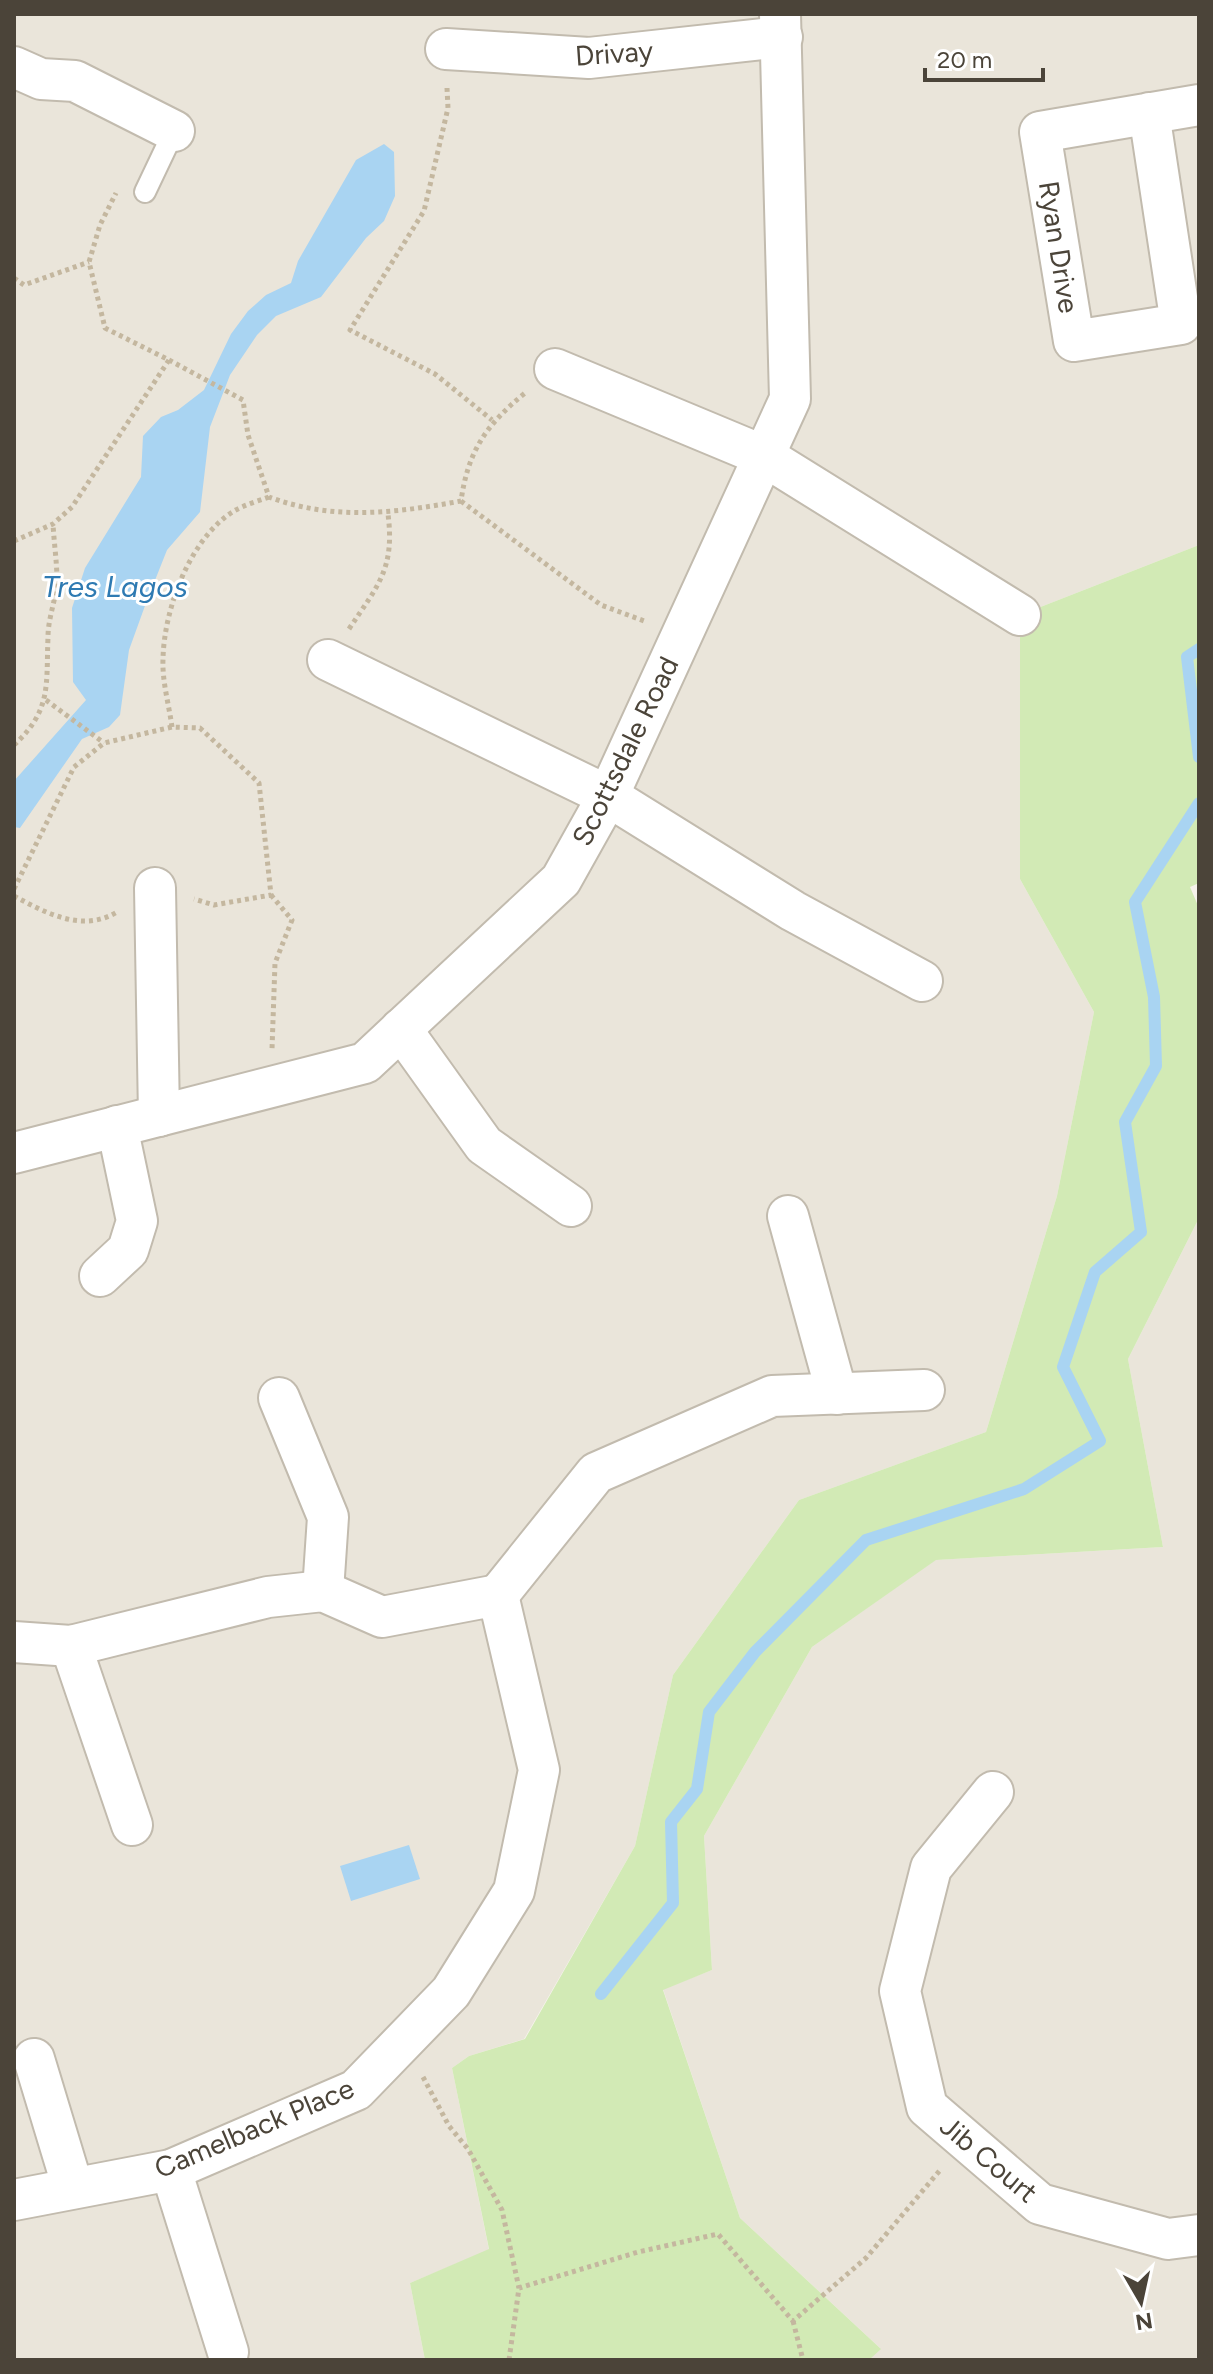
<svg xmlns="http://www.w3.org/2000/svg" width="1213" height="2374" font-family="Figtree,sans-serif">
	<style>
		.residential { fill: #eae5da }
		.green { fill: #d2eab5 }
		.water { fill: #a9d4f2 }
		.lines { fill: none; stroke-linecap: round; stroke-linejoin: round }
		.stream { stroke: #a9d4f2; stroke-width: 12 }
		.service-casing { stroke: #c2bbae; stroke-width: 24 }
		.minor-casing { stroke: #c2bbae; stroke-width: 44 }
		.path { stroke: #c4b79f; stroke-width: 5; stroke-dasharray: 4 4; stroke-linecap: butt }
		.service { stroke: #fff; stroke-width: 20 }
		.minor { stroke: #fff; stroke-width: 40 }
		.labels { text-anchor: middle; dominant-baseline: central; stroke-width: 6; stroke-linejoin: round; paint-order: stroke }
		.street-label { font-size: 28px; fill: #4b4439; stroke: #fff }
		.water-label { font-size: 30px; font-style: italic; fill: #2e7ab2; stroke: #fff }
	</style>
	<rect width="100%" height="100%" fill="#f6f3ec"/>
	<g class="residential">
		<path d="M 14,14 L 1199,14 L 1199,545 L 1020,615 L 1020,879 L 1094,1012 L 1057,1196 L 986,1432 L 799,1500 L 673,1675 L 635,1846 L 524,2039 L 469,2056 L 452,2068 L 489,2250 L 410,2283 L 425,2360 L 14,2360 Z"/>
		<path d="M 1199,1218 L 1199,2360 L 869,2360 L 880,2348 L 740,2218 L 663,1989 L 712,1970 L 704,1836 L 812,1647 L 935,1560 L 1163,1547 L 1128,1359 Z"/>
	</g>
	<path class="green" d="M 1199,545 L 1199,883 L 1190,887 L 1199,908 L 1199,1218 L 1128,1359 L 1163,1547 L 936,1560 L 812,1647 L 704,1836 L 712,1970 L 663,1990 L 740,2218 L 881,2349 L 869,2360 L 425,2360 L 410,2283 L 489,2249 L 452,2068 L 469,2056 L 525,2039 L 635,1846 L 673,1675 L 799,1500 L 986,1432 L 1057,1196 L 1094,1012 L 1020,879 L 1020,615 Z"/>
	<g class="water">
		<path d="M 384,144 L 394,152 L 395,196 L 384,221 L 366,238 L 321,297 L 276,316 L 257,335 L 230,375 L 210,427 L 200,512 L 167,550 L 146,603 L 129,650 L 120,715 L 109,727 L 82,739 L 20,828 L 14,827 L 14,781 L 86,700 L 73,682 L 72,608 L 85,568 L 141,477 L 143,436 L 161,417 L 178,410 L 204,390 L 231,334 L 248,311 L 266,295 L 291,283 L 298,261 L 356,160 Z"/>
		<path d="M 409,1845 L 420,1879 L 351,1901 L 340,1866 Z"/>
	</g>
	<g class="lines">
		<g class="stream">
			<path d="M 1199,649 L 1187,657 L 1199,757"/>
			<path d="M 601,1994 L 673,1903 L 671,1822 L 697,1789 L 709,1712 L 755,1652 L 866,1540 L 1024,1489 L 1100,1441 L 1063,1367 L 1095,1272 L 1141,1232 L 1125,1122 L 1156,1066 L 1154,997 L 1135,902 L 1199,803"/>
		</g>
		<g class="service-casing">
			<path id="service" d="M 145,192 L 174,131"/>
		</g>
		<g class="minor-casing">
			<g id="minor">
				<path d="M 446,49 L 589,58 L 782,37"/>
				<path d="M 14,67 L 41,79 L 75,81 L 174,131"/>
				<path d="M 1149,113 L 1181,324 L 1074,341 L 1040,132 L 1199,105"/>
				<path d="M 555,369 L 764,456 L 1020,615"/>
				<path d="M 328,660 L 608,796 L 793,911 L 922,981"/>
				<path d="M 155,888 L 159,1116"/>
				<path d="M 401,1029 L 484,1145 L 571,1206"/>
				<path d="M 14,1153 L 365,1063 L 561,880 L 608,796 L 790,399 L 780,14"/>
				<path d="M 788,1216 L 837,1394"/>
				<path d="M 100,1276 L 128,1250 L 137,1221 L 117,1126"/>
				<path d="M 279,1398 L 328,1517 L 323,1591"/>
				<path d="M 498,1595 L 596,1473 L 772,1396 L 924,1390"/>
				<path d="M 14,1642 L 71,1646 L 268,1597 L 323,1591 L 382,1617 L 498,1595 L 539,1770 L 514,1891 L 451,1992 L 356,2090 L 171,2170 L 14,2200"/>
				<path d="M 71,1646 L 132,1825"/>
				<path d="M 993,1792 L 931,1868 L 900,1991 L 927,2107 L 1040,2204 L 1168,2239 L 1199,2235"/>
				<path d="M 34,2059 L 73,2188"/>
				<path d="M 171,2170 L 228,2352"/>
			</g>
		</g>
		<g class="path">
			<path d="M 447,88 L 448,108 L 424,211 L 350,330 L 435,374 L 492,420"/>
			<path d="M 14,278 L 24,285 L 89,262"/>
			<path d="M 169,360 L 243,400 L 248,435 L 269,497 C 333,521 396,513 461,501 C 468,451 486,425 525,393"/>
			<path d="M 461,501 L 601,605 L 647,622"/>
			<path d="M 14,541 L 53,524 L 72,507 L 169,360 L 105,328 L 89,262 L 100,225 L 116,193"/>
			<path d="M 349,629 C 378,585 395,569 388,514"/>
			<path d="M 46,700 L 104,743"/>
			<path d="M 172,727 C 169,705 162,681 163,659 C 164,609 190,538 234,511 C 244,505 258,501 269,497"/>
			<path d="M 14,745 C 52,710 46,685 48,637 C 48,618 56,600 57,581 C 57,562 54,543 53,524"/>
			<path d="M 14,889 L 74,767 L 104,743 L 172,727 L 200,728 L 259,783 L 271,895 L 214,905 L 194,899"/>
			<path d="M 271,895 L 292,920 L 275,963 L 272,1049"/>
			<path d="M 14,896 C 46,913 82,933 117,912"/>
			<path d="M 423,2077 L 449,2126 L 468,2149 L 502,2210 L 519,2288"/>
			<path d="M 793,2321 L 803,2360"/>
			<path d="M 509,2360 L 519,2288 L 638,2252 L 718,2234 L 793,2321 L 866,2258 L 941,2169"/>
		</g>
		<use href="#service" class="service"/>
		<use href="#minor" class="minor"/>
	</g>
	<g class="labels">
		<g class="street-label">
			<text transform="translate(614 53) rotate(-4)">Drivay</text>
			<text transform="translate(1059 247) rotate(81)">Ryan Drive</text>
			<text transform="translate(625 751) rotate(-64)">Scottsdale Road</text>
			<text transform="translate(254 2128) rotate(-23)">Camelback Place</text>
			<text transform="translate(989 2159) rotate(40)">Jib Court</text>
		</g>
		<g class="water-label">
			<text x="115" y="586">Tres Lagos</text>
		</g>
	</g>
	<rect width="1213" height="2374" fill="none" stroke="#4b4439" stroke-width="32"/>
	<g transform="translate(1141 2302) rotate(171)" stroke="#ffffff" stroke-width="6" paint-order="stroke">
	<path d="M0-6L14 30L0 20L-14 30Z" fill="#4b4439"/>
	<text y="-12" font-size="22" font-weight="bold" text-anchor="middle" fill="#4b4439">N</text>
	</g>
	<path d="M925 68v12h118v-12" fill="none" stroke="#4b4439" stroke-width="4"/>
	<text x="937" y="68" font-size="24" fill="#4b4439" stroke="#ffffff" stroke-width="6" paint-order="stroke">20 m</text>
</svg>
